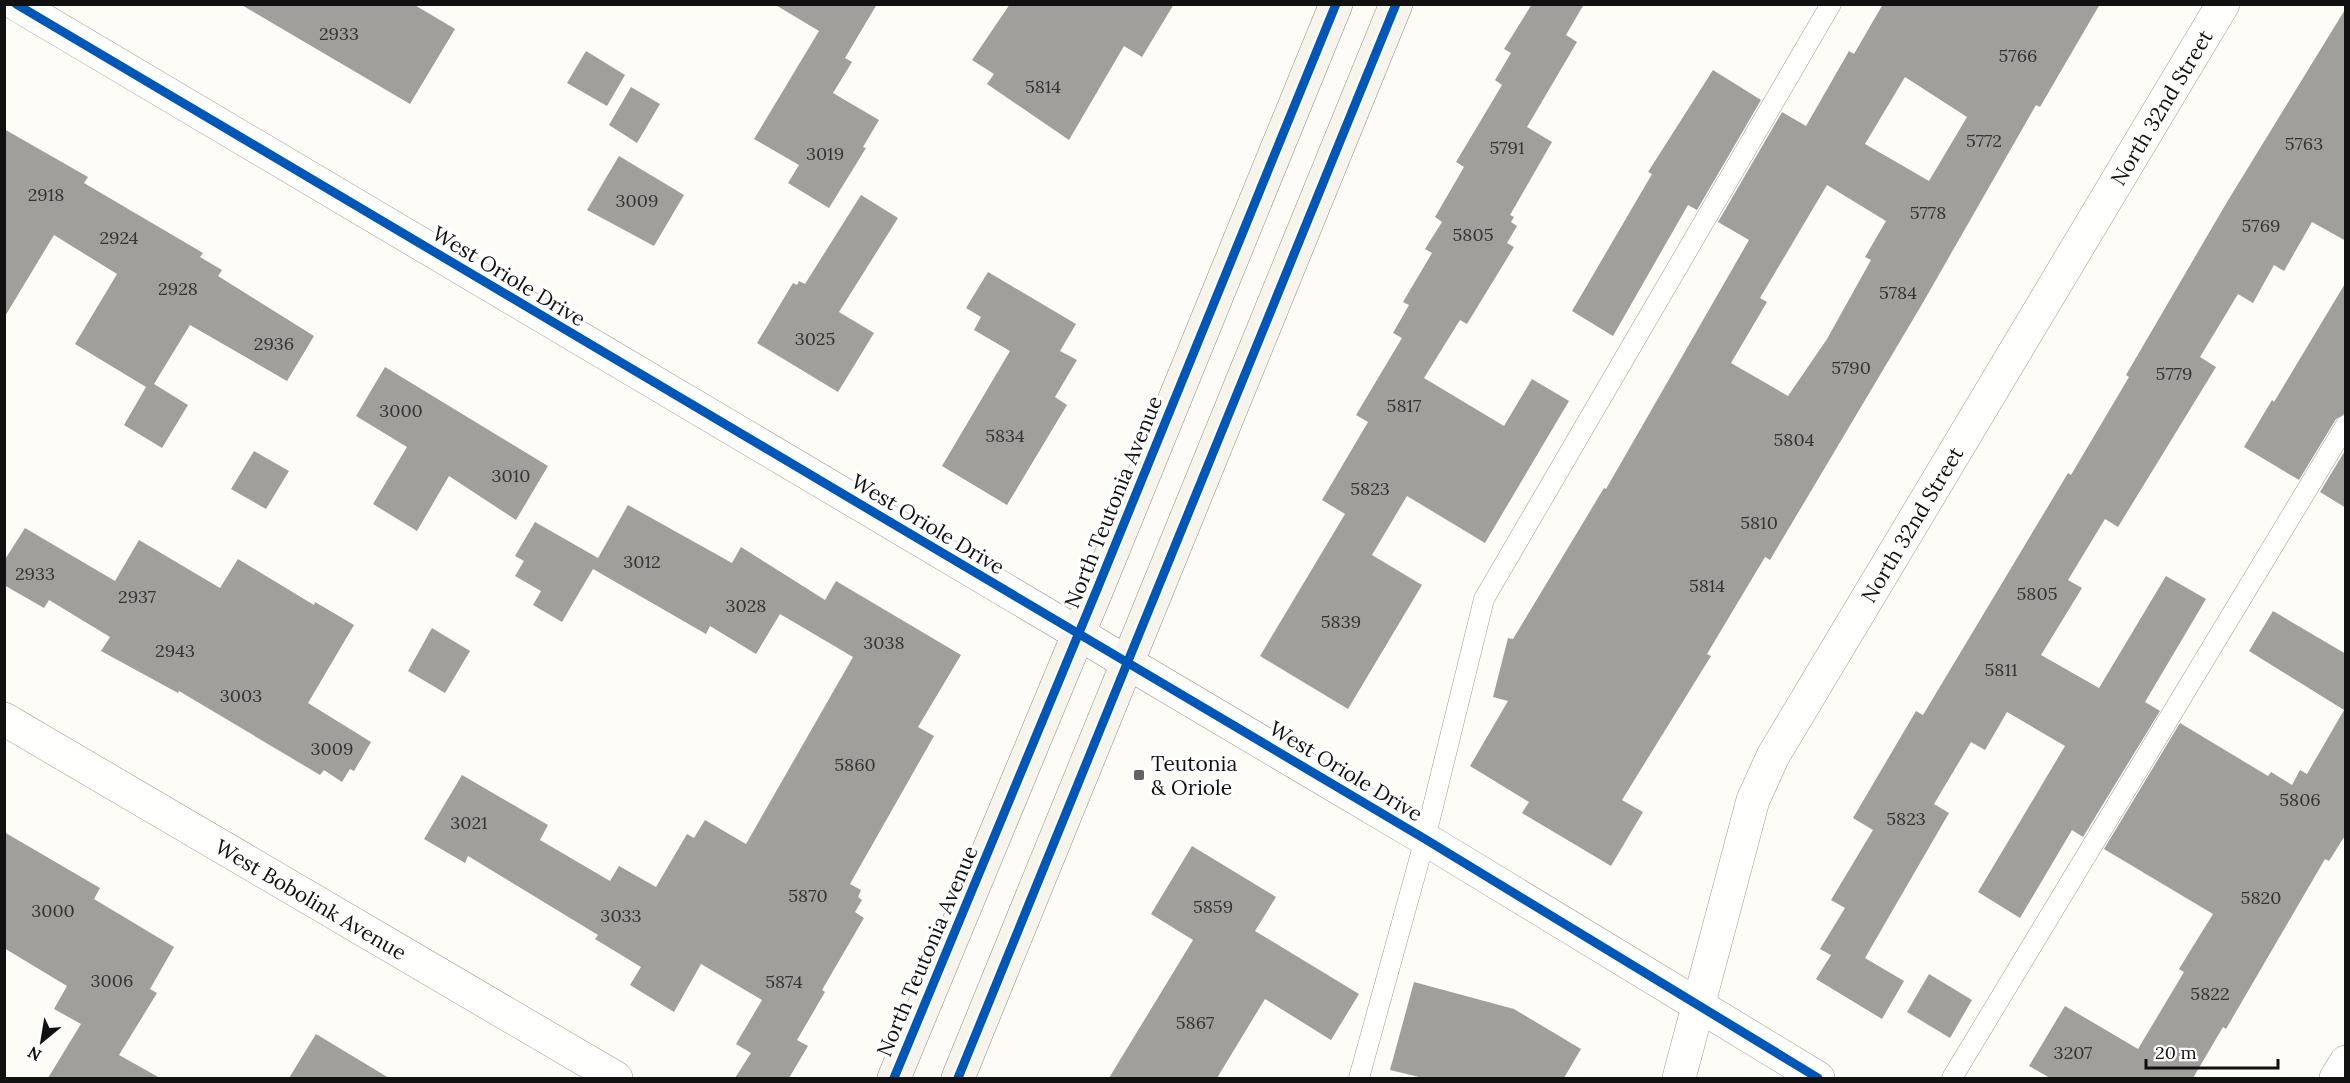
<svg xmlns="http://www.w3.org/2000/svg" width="2350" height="1083" font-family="Lora,serif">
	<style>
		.building { fill: #a19f9c; fill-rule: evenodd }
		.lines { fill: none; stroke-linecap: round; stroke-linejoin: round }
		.lane-casing { stroke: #979795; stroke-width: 21 }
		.street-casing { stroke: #979795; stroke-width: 34 }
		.secondary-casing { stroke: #8e8d8b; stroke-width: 34 }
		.lane { stroke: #fffffe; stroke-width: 20 }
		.street { stroke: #fffffe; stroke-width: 33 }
		.secondary { stroke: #f6f4eb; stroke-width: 33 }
		.cycleway-casing { stroke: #fff; stroke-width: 13 }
		.cycleway { stroke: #0057b8; stroke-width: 9 }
		.poi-dot { fill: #646362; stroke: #fff; stroke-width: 2 }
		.labels { text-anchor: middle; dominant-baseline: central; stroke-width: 6; stroke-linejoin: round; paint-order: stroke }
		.number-label { font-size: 18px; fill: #353434 }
		.street-label { font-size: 21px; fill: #111; stroke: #fff }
		.poi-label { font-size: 21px; fill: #111; stroke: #fff; text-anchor: start }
	</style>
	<rect width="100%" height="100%" fill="#fdfcf7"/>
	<g class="building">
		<path d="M 240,4 L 413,4 L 455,29 L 410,104 Z"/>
		<path d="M 774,4 L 877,4 L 845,58 L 852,62 L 833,93 L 879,120 L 863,147 L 866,148 L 829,208 L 788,183 L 799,165 L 754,139 L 819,31 Z"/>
		<path d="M 1010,4 L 1174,4 L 1142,57 L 1124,46 L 1069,140 L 987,84 L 994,74 L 972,60 Z"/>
		<path d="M 1532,4 L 1584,4 L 1566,35 L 1577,42 L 1527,127 L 1552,142 L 1510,215 L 1514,217 L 1511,222 L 1517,226 L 1507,243 L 1514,247 L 1467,324 L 1460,320 L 1424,378 L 1504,426 L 1532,379 L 1569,401 L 1485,543 L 1407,496 L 1372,555 L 1422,585 L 1348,709 L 1260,656 L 1345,514 L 1322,500 L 1368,422 L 1356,415 L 1402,338 L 1393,333 L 1409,305 L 1403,302 L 1432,253 L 1425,249 L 1442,222 L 1435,217 L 1464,167 L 1456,162 L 1502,85 L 1495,80 L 1511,53 L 1504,49 Z"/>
		<path d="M 1883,4 L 2100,4 L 2040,107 L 2036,105 L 1921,306 L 1770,560 L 1765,557 L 1707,654 L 1711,656 L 1622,800 L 1643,812 L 1611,866 L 1522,813 L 1529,802 L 1470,766 L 1508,701 L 1493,697 L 1508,638 L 1513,639 L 1604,488 L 1606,489 L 1749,240 L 1718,222 L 1782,112 L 1806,126 L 1849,51 L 1854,54 ZM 1905,77 L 1967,117 L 1929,181 L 1865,144 ZM 1827,185 L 1886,221 L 1865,257 L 1871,260 L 1827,339 L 1788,396 L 1731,363 L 1767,302 L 1760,298 Z"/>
		<path d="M 2346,8 L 2346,241 L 2312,222 L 2284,271 L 2274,265 L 2253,303 L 2238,294 L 2200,357 L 2216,367 L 2118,527 L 2105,519 L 2068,580 L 2082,588 L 2041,655 L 2099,688 L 2166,576 L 2206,599 L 2145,702 L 2160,711 L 2083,837 L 2072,830 L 2020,918 L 1978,892 L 2065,746 L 2007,712 L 1985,750 L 1971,742 L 1934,804 L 1949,813 L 1865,958 L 1904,981 L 1882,1019 L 1816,979 L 1831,955 L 1820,949 L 1845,908 L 1831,900 L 1873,830 L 1853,818 L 1916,711 L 1923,715 L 2068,473 L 2071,475 L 2129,377 L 2126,375 L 2227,202 Z"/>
		<path d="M 586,51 L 625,75 L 607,106 L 567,83 Z"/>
		<path d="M 1713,70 L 1761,100 L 1697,210 L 1688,205 L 1613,336 L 1572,311 L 1652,174 L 1648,172 Z"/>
		<path d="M 631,87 L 660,104 L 637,143 L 609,125 Z"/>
		<path d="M 4,129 L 88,177 L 84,183 L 203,253 L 200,257 L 222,270 L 218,276 L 314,336 L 287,381 L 190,325 L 154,384 L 188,405 L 162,448 L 124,425 L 146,387 L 75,344 L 117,274 L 54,235 L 4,318 Z"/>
		<path d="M 619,156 L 684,195 L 654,246 L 587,210 Z"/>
		<path d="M 861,195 L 898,218 L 839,312 L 874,333 L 838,392 L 757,343 L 793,283 L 797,285 L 799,281 L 805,284 Z"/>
		<path d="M 988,272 L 1076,324 L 1060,351 L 1077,360 L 1055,397 L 1067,405 L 1007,505 L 942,466 L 1010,351 L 974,330 L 981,317 L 966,308 Z"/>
		<path d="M 2346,282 L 2346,413 L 2336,419 L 2299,480 L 2244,447 L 2272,400 L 2274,402 Z"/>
		<path d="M 385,367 L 548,466 L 516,520 L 449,476 L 417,531 L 373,504 L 407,447 L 356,416 Z"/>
		<path d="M 2346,449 L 2346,508 L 2320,492 Z"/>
		<path d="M 254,451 L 289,471 L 266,509 L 231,489 Z"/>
		<path d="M 628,505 L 732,563 L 741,547 L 825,600 L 836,581 L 961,655 L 918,727 L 934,736 L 850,884 L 861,890 L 858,897 L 862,900 L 855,912 L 864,918 L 822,990 L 825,992 L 797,1040 L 808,1046 L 789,1078 L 735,1078 L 751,1053 L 736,1044 L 762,1000 L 701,964 L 674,1012 L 630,985 L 641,967 L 595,939 L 598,935 L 468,856 L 465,863 L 424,839 L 462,775 L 548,825 L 540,840 L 610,881 L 619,866 L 656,887 L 687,834 L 694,838 L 705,820 L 746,844 L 853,657 L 780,614 L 756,654 L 710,626 L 706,634 L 593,569 L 562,622 L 533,605 L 541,591 L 515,576 L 524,561 L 515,556 L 535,522 L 598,558 Z"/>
		<path d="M 25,528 L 115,581 L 139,540 L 220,588 L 238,559 L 314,605 L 315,602 L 354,625 L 308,703 L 371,742 L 354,771 L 350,769 L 342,782 L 324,770 L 320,775 L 179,691 L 178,693 L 101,651 L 110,637 L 49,600 L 44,608 L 4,585 L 4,561 Z"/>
		<path d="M 2273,611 L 2346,654 L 2346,834 L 2329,861 L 2325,859 L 2226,1029 L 2223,1027 L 2193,1078 L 2050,1078 L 2029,1066 L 2065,1006 L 2138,1049 L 2184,972 L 2179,969 L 2213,914 L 2104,849 L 2180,723 L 2268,776 L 2271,772 L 2292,785 L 2300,770 L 2307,774 L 2344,710 L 2249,651 Z"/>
		<path d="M 432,628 L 470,651 L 445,693 L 408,671 Z"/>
		<path d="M 4,832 L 100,888 L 94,899 L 174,947 L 150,989 L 157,993 L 119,1055 L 160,1078 L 48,1078 L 81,1024 L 54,1009 L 67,986 L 4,948 Z"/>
		<path d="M 1192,846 L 1276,897 L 1255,931 L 1359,994 L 1331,1040 L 1265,999 L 1217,1078 L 1109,1078 L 1193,940 L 1151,914 Z"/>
		<path d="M 1929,974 L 1972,1000 L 1950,1038 L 1907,1012 Z"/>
		<path d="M 1414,982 L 1514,1009 L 1581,1049 L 1564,1078 L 1423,1078 L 1390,1070 Z"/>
		<path d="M 316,1034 L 389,1078 L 289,1078 Z"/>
	</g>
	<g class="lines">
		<g class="lane-casing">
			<g id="lane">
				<path d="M 1359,1078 L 1425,839 L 1484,599 L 1831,4"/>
				<path d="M 1952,1078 L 2346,425"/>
			</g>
		</g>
		<g class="street-casing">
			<g id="street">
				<path d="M 16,4 L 1425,839 L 1818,1078"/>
				<path id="s1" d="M 4,719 L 616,1078"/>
				<path id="s2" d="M 1679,1078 L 1753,800 L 1773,756 L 2223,4"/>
				<path d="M 2336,1078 L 2346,1062"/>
			</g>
		</g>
		<g class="secondary-casing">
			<g id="secondary">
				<path d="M 894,1078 L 1098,587 L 1336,4"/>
				<path d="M 958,1078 L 1396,4"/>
			</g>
		</g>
		<use href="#lane" class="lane"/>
		<use href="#street" class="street"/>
		<use href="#secondary" class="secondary"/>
		<g class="cycleway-casing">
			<g id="cycleway">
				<path d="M 16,4 L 1425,839 L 1818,1078"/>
				<path d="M 894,1078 L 1098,587 L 1336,4"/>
				<path d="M 958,1078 L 1396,4"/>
			</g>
		</g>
		<use href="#cycleway" class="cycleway"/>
	</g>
	<rect class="poi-dot" x="1133" y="769" width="12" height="12" rx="3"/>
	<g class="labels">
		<g class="number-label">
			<text x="339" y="33">2933</text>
			<text x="2018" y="55">5766</text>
			<text x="1043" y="86">5814</text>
			<text x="1984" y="140">5772</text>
			<text x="2304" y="143">5763</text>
			<text x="1507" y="147">5791</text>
			<text x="825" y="153">3019</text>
			<text x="46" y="194">2918</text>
			<text x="637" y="200">3009</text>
			<text x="1928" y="212">5778</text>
			<text x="2261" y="225">5769</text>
			<text x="1473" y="234">5805</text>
			<text x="119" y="237">2924</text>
			<text x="178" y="288">2928</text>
			<text x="1898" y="292">5784</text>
			<text x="815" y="338">3025</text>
			<text x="274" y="343">2936</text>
			<text x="1851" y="367">5790</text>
			<text x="2174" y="373">5779</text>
			<text x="1404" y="405">5817</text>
			<text x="401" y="410">3000</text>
			<text x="1005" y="435">5834</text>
			<text x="1794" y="439">5804</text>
			<text x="511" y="475">3010</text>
			<text x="1370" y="488">5823</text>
			<text x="1759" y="522">5810</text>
			<text x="642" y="561">3012</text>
			<text x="35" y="573">2933</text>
			<text x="1707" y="585">5814</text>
			<text x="2037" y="593">5805</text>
			<text x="137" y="596">2937</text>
			<text x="746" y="605">3028</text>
			<text x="1341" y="621">5839</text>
			<text x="884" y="642">3038</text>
			<text x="175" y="650">2943</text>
			<text x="2001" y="669">5811</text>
			<text x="241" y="695">3003</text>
			<text x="332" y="748">3009</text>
			<text x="855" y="764">5860</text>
			<text x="2300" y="799">5806</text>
			<text x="1906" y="818">5823</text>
			<text x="469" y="822">3021</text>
			<text x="808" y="895">5870</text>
			<text x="2261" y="897">5820</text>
			<text x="1213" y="906">5859</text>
			<text x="53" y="910">3000</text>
			<text x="621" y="915">3033</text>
			<text x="112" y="980">3006</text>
			<text x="784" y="981">5874</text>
			<text x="2210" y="993">5822</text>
			<text x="1195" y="1022">5867</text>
			<text x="2073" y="1052">3207</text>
		</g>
		<g class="street-label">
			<text stroke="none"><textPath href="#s2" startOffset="1092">North 32nd Street</textPath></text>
			<text transform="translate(509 276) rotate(31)">West Oriole Drive</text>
			<text transform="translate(1113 502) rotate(-68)">North Teutonia Avenue</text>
			<text transform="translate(928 524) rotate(31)">West Oriole Drive</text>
			<text stroke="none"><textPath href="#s2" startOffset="606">North 32nd Street</textPath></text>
			<text transform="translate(1346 771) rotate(31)">West Oriole Drive</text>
			<text stroke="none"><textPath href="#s1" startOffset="356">West Bobolink Avenue</textPath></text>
			<text transform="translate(927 951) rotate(-67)">North Teutonia Avenue</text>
		</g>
		<g class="poi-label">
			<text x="1151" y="763">Teutonia<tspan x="1151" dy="24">&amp; Oriole</tspan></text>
		</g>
	</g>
	<rect width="2350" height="1083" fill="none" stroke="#111111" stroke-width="12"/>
	<g transform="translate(42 1041) rotate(210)" stroke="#ffffff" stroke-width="4.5" paint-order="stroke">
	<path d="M0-4.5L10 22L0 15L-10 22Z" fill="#111111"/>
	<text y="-9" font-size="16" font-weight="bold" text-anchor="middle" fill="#111111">N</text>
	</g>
	<path d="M2146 1059v9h132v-9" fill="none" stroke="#111111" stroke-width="3"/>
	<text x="2155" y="1059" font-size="18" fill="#111111" stroke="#ffffff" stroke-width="4.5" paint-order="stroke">20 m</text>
</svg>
